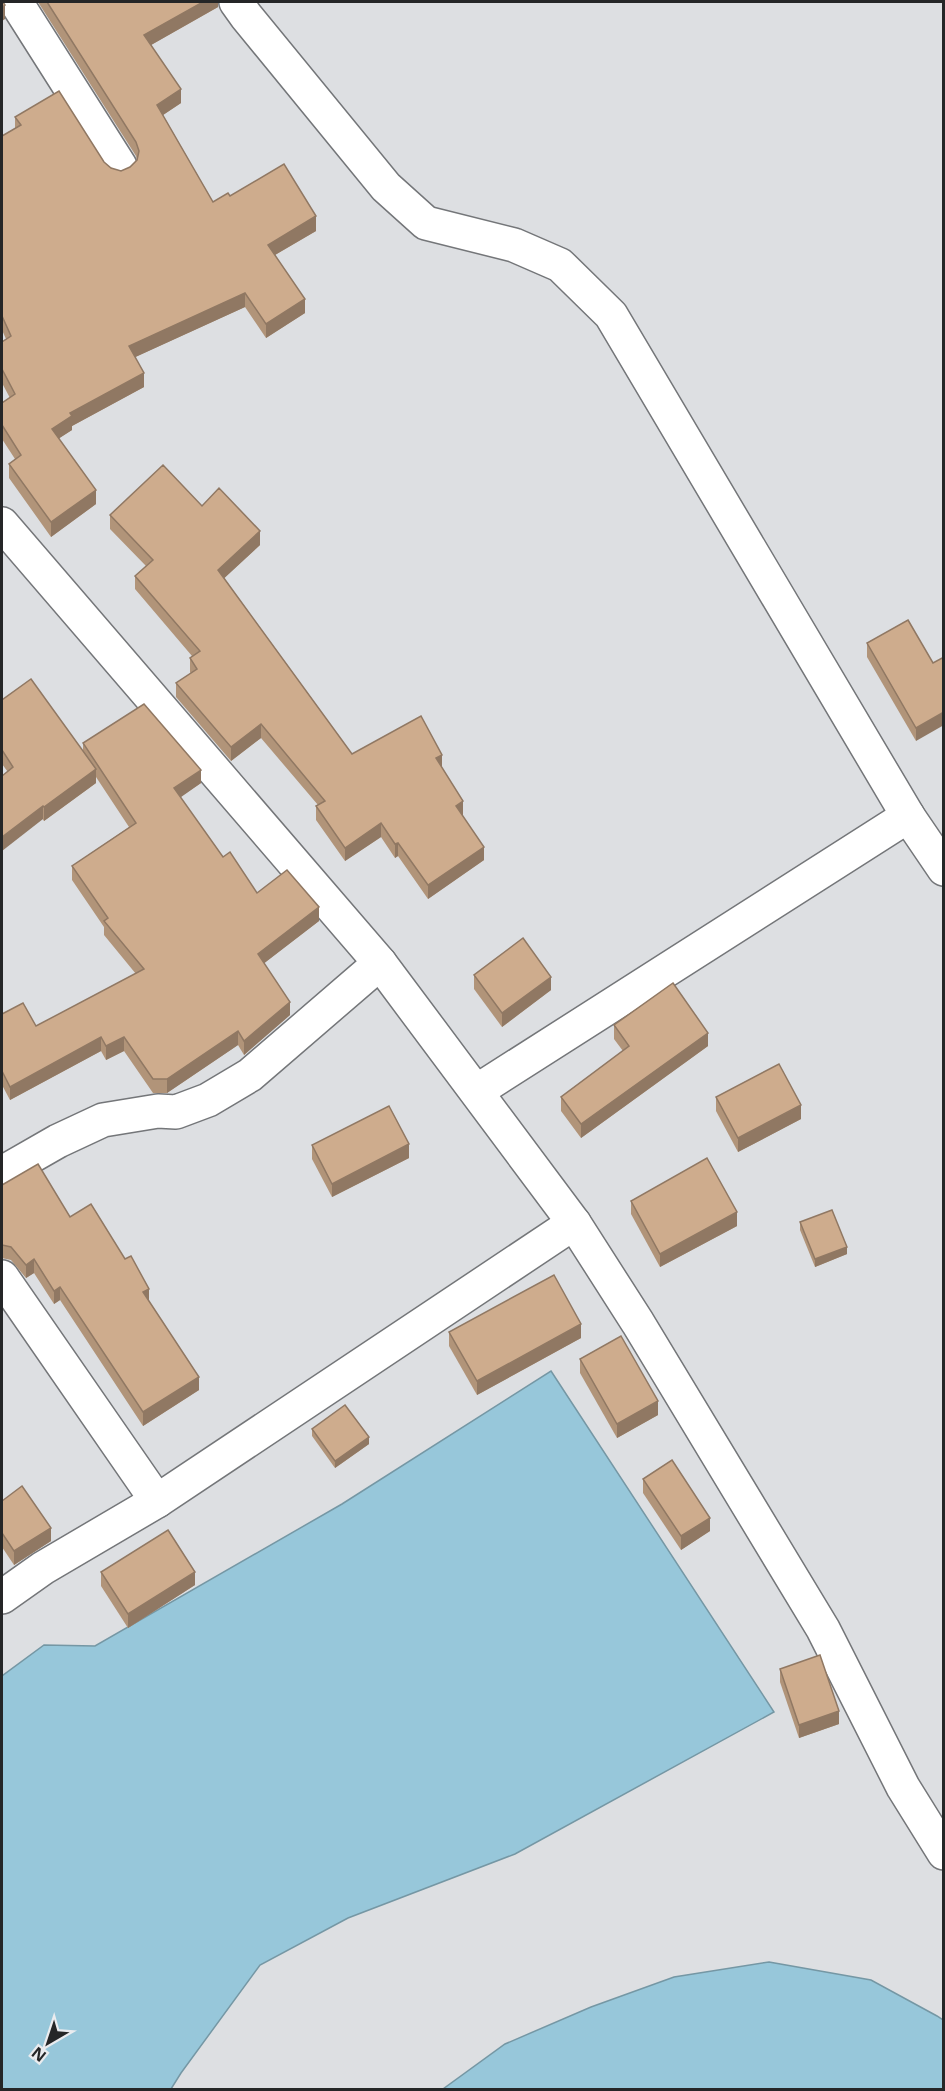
<svg xmlns="http://www.w3.org/2000/svg" width="945" height="2091" font-family="'Noto Sans',sans-serif">
	<style>
		.water { fill: #97c7da; stroke: #7597a4; stroke-width: 1.5 }
		.lines { fill: none; stroke-linecap: round; stroke-linejoin: round }
		.minor-casing { stroke: #747679; stroke-width: 36 }
		.minor { stroke: #fff; stroke-width: 33 }
		.wall { fill: #b19479 }
		.shaded-wall { fill: #907863 }
		.building { fill: #ceac8d; stroke: #907863; stroke-width: 1.5 }
	</style>
	<rect width="100%" height="100%" fill="#dddfe2"/>
	<g class="water">
		<path d="M 551,1371 L 774,1712 L 515,1854 L 348,1918 L 260,1965 L 181,2073 L 171,2089 L 2,2090 L 2,1676 L 44,1645 L 95,1646 L 342,1504 Z"/>
		<path d="M 769,1962 L 871,1980 L 937,2016 L 943,2020 L 943,2089 L 443,2089 L 505,2044 L 591,2007 L 674,1977 Z"/>
	</g>
	<g class="lines">
		<g class="minor-casing">
			<g id="minor">
				<path d="M 16,2 L 120,166"/>
				<path d="M 236,2 L 246,16 L 386,187 L 426,223 L 514,245 L 560,265 L 611,315 L 908,816 L 944,869"/>
				<path d="M 2,524 L 380,963 L 574,1223 L 638,1323 L 823,1629 L 903,1787 L 944,1853"/>
				<path d="M 477,1091 L 908,816"/>
				<path d="M 2,1173 L 58,1141 L 103,1120 L 158,1111 L 176,1112 L 208,1100 L 250,1075 L 380,963"/>
				<path d="M 2,1277 L 157,1501"/>
				<path d="M 2,1597 L 43,1568 L 157,1501 L 574,1223"/>
			</g>
		</g>
		<use href="#minor" class="minor"/>
	</g>
	<g class="wall">
		<path d="M 38,2 L 218,2 L 218,7 L 151,45 L 181,103 L 163,115 L 213,202 L 230,196 L 316,231 L 275,255 L 305,313 L 266,338 L 245,307 L 135,357 L 144,387 L 72,426 L 72,430 L 59,438 L 96,504 L 51,537 L 9,478 L 9,464 L 15,459 L 2,439 L 2,403 L 10,398 L 2,383 L 2,342 L 6,339 L 2,330 L 2,136 L 15,128 L 15,117 L 104,162 L 111,168 L 121,171 L 130,167 L 137,160 L 136,156 Z"/>
		<path d="M 202,506 L 260,545 L 224,578 L 352,754 L 442,768 L 463,815 L 462,815 L 484,860 L 428,899 L 398,856 L 395,858 L 381,837 L 345,861 L 316,820 L 316,806 L 318,805 L 261,738 L 231,761 L 176,697 L 176,683 L 191,674 L 190,672 L 190,658 L 192,656 L 135,589 L 135,576 L 146,566 L 110,529 L 110,515 Z"/>
		<path d="M 867,643 L 933,663 L 916,741 L 867,657 Z"/>
		<path d="M 2,700 L 83,751 L 83,743 L 201,783 L 180,797 L 223,857 L 257,893 L 319,921 L 264,963 L 290,1015 L 244,1055 L 238,1045 L 167,1093 L 153,1093 L 124,1051 L 106,1060 L 101,1051 L 10,1100 L 2,1085 L 2,1014 L 36,1026 L 136,974 L 104,935 L 104,927 L 72,880 L 72,866 L 129,827 L 96,777 L 96,783 L 44,821 L 2,764 Z"/>
		<path d="M 474,975 L 551,990 L 502,1027 L 474,989 Z"/>
		<path d="M 614,1025 L 708,1046 L 581,1138 L 561,1111 L 561,1097 L 623,1051 L 614,1039 Z"/>
		<path d="M 716,1097 L 801,1119 L 738,1152 L 716,1111 Z"/>
		<path d="M 312,1145 L 409,1158 L 332,1197 L 312,1159 Z"/>
		<path d="M 2,1185 L 70,1217 L 149,1301 L 199,1390 L 143,1426 L 60,1300 L 54,1304 L 34,1273 L 26,1278 L 11,1260 L 2,1258 Z"/>
		<path d="M 631,1201 L 737,1226 L 660,1267 L 631,1214 Z"/>
		<path d="M 800,1222 L 847,1254 L 815,1267 L 800,1230 Z"/>
		<path d="M 449,1332 L 581,1338 L 477,1395 L 449,1346 Z"/>
		<path d="M 580,1359 L 658,1415 L 617,1438 L 580,1373 Z"/>
		<path d="M 312,1429 L 369,1444 L 335,1468 L 312,1436 Z"/>
		<path d="M 643,1479 L 710,1531 L 681,1550 L 643,1493 Z"/>
		<path d="M 2,1501 L 51,1541 L 14,1565 L 2,1547 Z"/>
		<path d="M 101,1572 L 195,1585 L 128,1628 L 101,1586 Z"/>
		<path d="M 780,1669 L 839,1724 L 799,1738 L 780,1682 Z"/>
	</g>
	<g class="shaded-wall">
		<path d="M 203,2 L 218,2 L 218,7 L 144,49 L 144,35 Z"/>
		<path d="M 5,5 L 5,19 L 2,21 L 2,7 Z"/>
		<path d="M 181,89 L 181,103 L 157,119 L 157,105 Z"/>
		<path d="M 316,216 L 316,231 L 268,259 L 268,245 Z"/>
		<path d="M 245,293 L 245,307 L 129,360 L 129,346 Z"/>
		<path d="M 305,299 L 305,313 L 266,338 L 266,324 Z"/>
		<path d="M 144,373 L 144,387 L 72,426 L 72,430 L 52,443 L 52,429 L 70,413 Z"/>
		<path d="M 96,490 L 96,504 L 51,537 L 51,522 Z"/>
		<path d="M 260,531 L 260,545 L 218,584 L 218,570 Z"/>
		<path d="M 944,712 L 944,725 L 916,741 L 916,728 Z"/>
		<path d="M 261,724 L 261,738 L 231,761 L 231,747 Z"/>
		<path d="M 442,755 L 442,769 L 436,758 Z"/>
		<path d="M 96,769 L 96,783 L 44,821 L 44,807 Z"/>
		<path d="M 201,770 L 201,783 L 174,802 L 174,788 Z"/>
		<path d="M 463,801 L 463,815 L 456,820 L 456,806 Z"/>
		<path d="M 43,806 L 43,819 L 2,851 L 2,837 Z"/>
		<path d="M 381,823 L 381,837 L 345,861 L 345,848 Z"/>
		<path d="M 398,843 L 398,856 L 395,858 L 395,844 Z"/>
		<path d="M 484,847 L 484,860 L 428,899 L 428,885 Z"/>
		<path d="M 319,907 L 319,921 L 258,968 L 258,954 Z"/>
		<path d="M 551,977 L 551,990 L 502,1027 L 502,1013 Z"/>
		<path d="M 290,1002 L 290,1015 L 244,1055 L 244,1041 Z"/>
		<path d="M 238,1031 L 238,1045 L 167,1093 L 167,1079 Z"/>
		<path d="M 708,1033 L 708,1046 L 581,1138 L 581,1124 Z"/>
		<path d="M 101,1037 L 101,1051 L 10,1100 L 10,1087 Z"/>
		<path d="M 124,1037 L 124,1051 L 106,1060 L 106,1046 Z"/>
		<path d="M 801,1105 L 801,1119 L 738,1152 L 738,1138 Z"/>
		<path d="M 409,1144 L 409,1158 L 332,1197 L 332,1184 Z"/>
		<path d="M 737,1212 L 737,1226 L 660,1267 L 660,1254 Z"/>
		<path d="M 847,1247 L 847,1254 L 815,1267 L 815,1259 Z"/>
		<path d="M 34,1259 L 34,1273 L 26,1278 L 26,1265 Z"/>
		<path d="M 60,1287 L 60,1300 L 54,1304 L 54,1291 Z"/>
		<path d="M 149,1289 L 149,1303 L 143,1292 Z"/>
		<path d="M 581,1324 L 581,1338 L 477,1395 L 477,1381 Z"/>
		<path d="M 199,1377 L 199,1390 L 143,1426 L 143,1412 Z"/>
		<path d="M 658,1401 L 658,1415 L 617,1438 L 617,1424 Z"/>
		<path d="M 369,1437 L 369,1444 L 335,1468 L 335,1461 Z"/>
		<path d="M 710,1518 L 710,1531 L 681,1550 L 681,1536 Z"/>
		<path d="M 51,1528 L 51,1541 L 14,1565 L 14,1551 Z"/>
		<path d="M 195,1572 L 195,1585 L 128,1628 L 128,1614 Z"/>
		<path d="M 839,1711 L 839,1724 L 799,1738 L 799,1725 Z"/>
	</g>
	<g class="building">
		<path d="M 2,2 L 3,2 L 5,5 L 2,7 Z"/>
		<path d="M 47,2 L 203,2 L 144,35 L 181,89 L 157,105 L 213,202 L 228,193 L 230,196 L 284,164 L 316,216 L 268,245 L 305,299 L 266,324 L 245,293 L 129,346 L 144,373 L 70,413 L 72,416 L 52,429 L 96,490 L 51,522 L 9,464 L 21,455 L 2,425 L 2,403 L 15,394 L 2,369 L 2,342 L 11,336 L 2,316 L 2,136 L 21,125 L 15,117 L 59,91 L 104,162 L 111,168 L 121,171 L 130,167 L 137,160 L 139,151 L 136,142 Z"/>
		<path d="M 163,465 L 202,506 L 219,488 L 260,531 L 218,570 L 352,754 L 421,716 L 442,755 L 436,758 L 463,801 L 456,806 L 484,847 L 428,885 L 398,843 L 395,844 L 381,823 L 345,848 L 316,806 L 325,801 L 261,724 L 231,747 L 176,683 L 197,669 L 190,658 L 200,651 L 135,576 L 153,560 L 110,515 Z"/>
		<path d="M 908,620 L 933,663 L 944,657 L 944,712 L 916,728 L 867,643 Z"/>
		<path d="M 31,679 L 96,769 L 44,807 L 43,806 L 2,837 L 2,776 L 13,767 L 2,750 L 2,700 Z"/>
		<path d="M 144,704 L 201,770 L 174,788 L 223,857 L 230,852 L 257,893 L 287,870 L 319,907 L 258,954 L 290,1002 L 244,1041 L 238,1031 L 167,1079 L 153,1079 L 124,1037 L 106,1046 L 101,1037 L 10,1087 L 2,1071 L 2,1014 L 23,1003 L 36,1026 L 144,969 L 104,921 L 108,918 L 72,866 L 136,823 L 83,743 Z"/>
		<path d="M 523,938 L 551,977 L 502,1013 L 474,975 Z"/>
		<path d="M 673,983 L 708,1033 L 581,1124 L 561,1097 L 629,1046 L 614,1025 Z"/>
		<path d="M 779,1064 L 801,1105 L 738,1138 L 716,1097 Z"/>
		<path d="M 389,1106 L 409,1144 L 332,1184 L 312,1145 Z"/>
		<path d="M 707,1158 L 737,1212 L 660,1254 L 631,1201 Z"/>
		<path d="M 38,1164 L 70,1217 L 91,1204 L 125,1259 L 131,1256 L 149,1289 L 143,1292 L 199,1377 L 143,1412 L 60,1287 L 54,1291 L 34,1259 L 26,1265 L 11,1247 L 2,1245 L 2,1185 Z"/>
		<path d="M 832,1210 L 847,1247 L 815,1259 L 800,1222 Z"/>
		<path d="M 554,1275 L 581,1324 L 477,1381 L 449,1332 Z"/>
		<path d="M 621,1336 L 658,1401 L 617,1424 L 580,1359 Z"/>
		<path d="M 345,1405 L 369,1437 L 335,1461 L 312,1429 Z"/>
		<path d="M 672,1460 L 710,1518 L 681,1536 L 643,1479 Z"/>
		<path d="M 22,1486 L 51,1528 L 14,1551 L 2,1533 L 2,1501 Z"/>
		<path d="M 168,1530 L 195,1572 L 128,1614 L 101,1572 Z"/>
		<path d="M 820,1655 L 839,1711 L 799,1725 L 780,1669 Z"/>
	</g>
	<rect width="945" height="2091" fill="none" stroke="#252627" stroke-width="6"/>
	<g transform="translate(48 2043) rotate(219)" stroke="#eaecef" stroke-width="4.5" paint-order="stroke">
	<path d="M0-4.5L10 22L0 15L-10 22Z" fill="#252627"/>
	<text y="-9" font-size="16" font-weight="bold" text-anchor="middle" fill="#252627">N</text>
	</g>
</svg>
